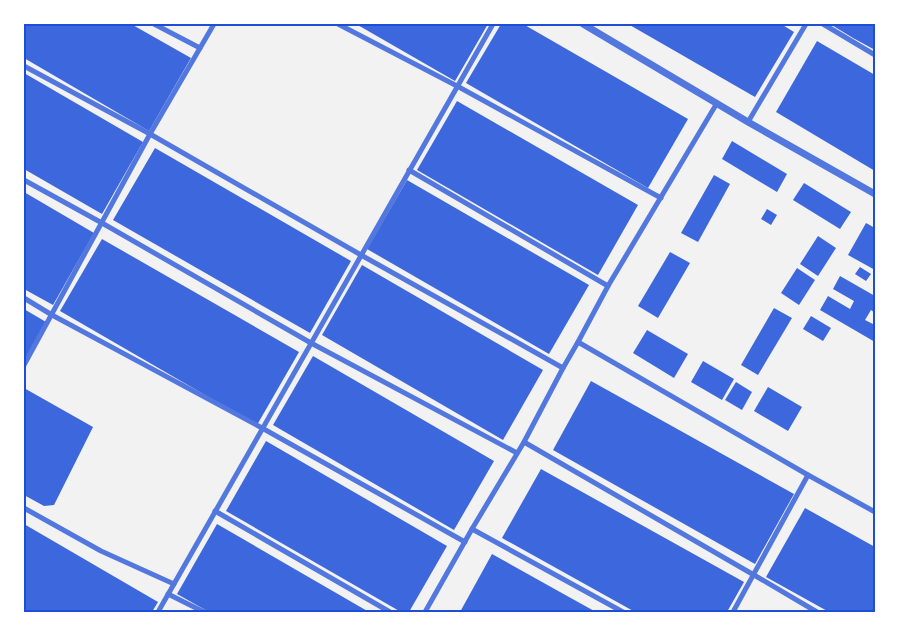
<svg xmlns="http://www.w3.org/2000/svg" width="899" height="636" font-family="Commissioner,sans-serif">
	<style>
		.building { fill: #3d67dc }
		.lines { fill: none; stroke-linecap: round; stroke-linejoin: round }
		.minor { stroke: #5277de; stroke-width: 5 }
		.tertiary { stroke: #5277de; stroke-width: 7 }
		.neatline { fill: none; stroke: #1d4ed8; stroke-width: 2 }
	</style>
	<rect width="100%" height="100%" fill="#f2f2f2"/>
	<g class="building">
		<path d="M 24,24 L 131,24 L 191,58 L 149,131 L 24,58 Z"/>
		<path d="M 356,24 L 488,24 L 455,81 Z"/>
		<path d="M 501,24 L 523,24 L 688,119 L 648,188 L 466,83 Z"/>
		<path d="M 628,24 L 781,24 L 794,32 L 755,97 Z"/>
		<path d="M 830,24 L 875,24 L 875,50 L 853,38 Z"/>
		<path d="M 817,41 L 875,75 L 875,171 L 776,112 Z"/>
		<path d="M 24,73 L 143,142 L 102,214 L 24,169 Z"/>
		<path d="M 457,101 L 638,205 L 598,275 L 417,170 Z"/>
		<path d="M 732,141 L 787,174 L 777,192 L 722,159 Z"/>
		<path d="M 155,148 L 351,261 L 310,333 L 113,220 Z"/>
		<path d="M 714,175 L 730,184 L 698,242 L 681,233 Z"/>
		<path d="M 407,180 L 589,285 L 549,354 L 367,249 Z"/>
		<path d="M 804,183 L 851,212 L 840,229 L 793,200 Z"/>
		<path d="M 24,192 L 94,233 L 53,305 L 24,289 Z"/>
		<path d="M 767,209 L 777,215 L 771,225 L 761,219 Z"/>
		<path d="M 866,223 L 875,228 L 875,270 L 848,255 Z"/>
		<path d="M 818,236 L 836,248 L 818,276 L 800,264 Z"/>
		<path d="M 102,239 L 299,352 L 257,425 L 60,311 Z"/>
		<path d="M 670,252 L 690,263 L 658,318 L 638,306 Z"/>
		<path d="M 362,265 L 543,370 L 503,440 L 322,335 Z"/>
		<path d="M 860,267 L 871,274 L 866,281 L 855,274 Z"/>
		<path d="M 797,268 L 815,280 L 799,305 L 781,293 Z"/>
		<path d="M 840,276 L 875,296 L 875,313 L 871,310 L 865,320 L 875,325 L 875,342 L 820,310 L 828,296 L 850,309 L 854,301 L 833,289 Z"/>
		<path d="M 774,308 L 792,318 L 758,375 L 741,365 Z"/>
		<path d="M 24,309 L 46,322 L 24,361 Z"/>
		<path d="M 811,316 L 831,328 L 823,341 L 803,329 Z"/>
		<path d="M 647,330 L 688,354 L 674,378 L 633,353 Z"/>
		<path d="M 313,356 L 494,461 L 454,530 L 273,425 Z"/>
		<path d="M 703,361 L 734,379 L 722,400 L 691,382 Z"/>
		<path d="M 591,381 L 794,494 L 755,564 L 553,450 Z"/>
		<path d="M 736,382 L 752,392 L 742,410 L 725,400 Z"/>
		<path d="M 768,387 L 802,407 L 788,431 L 754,411 Z"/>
		<path d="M 24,388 L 93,427 L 54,505 L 44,506 L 24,495 Z"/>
		<path d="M 266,441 L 447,546 L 409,612 L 401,612 L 226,511 Z"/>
		<path d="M 541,469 L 744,582 L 727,612 L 635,612 L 502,538 Z"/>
		<path d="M 805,508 L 875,547 L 875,612 L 829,612 L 766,577 Z"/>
		<path d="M 24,524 L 158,602 L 152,612 L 24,612 Z"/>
		<path d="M 217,524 L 369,612 L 209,612 L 177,594 Z"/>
		<path d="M 492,554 L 560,592 L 596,612 L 460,612 Z"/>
	</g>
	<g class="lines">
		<g class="minor">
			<path d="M 154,24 L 200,48"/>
			<path d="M 338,24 L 457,86 L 661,198"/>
			<path d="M 823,24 L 875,55"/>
			<path d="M 24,66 L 150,134 L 361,255 L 563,368"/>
			<path d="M 748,122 L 806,24"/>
			<path d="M 409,170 L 608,286"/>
			<path d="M 24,180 L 102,223 L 311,343 L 517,453"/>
			<path d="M 24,298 L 52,315 L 262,428 L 465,542"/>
			<path d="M 578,342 L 808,475 L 875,512"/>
			<path d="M 24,365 L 150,134 L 214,24"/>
			<path d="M 524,442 L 754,575 L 817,612"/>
			<path d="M 24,508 L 101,551 L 174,584"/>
			<path d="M 215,511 L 390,612"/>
			<path d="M 472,529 L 623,612"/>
			<path d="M 168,594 L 204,612"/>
			<path d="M 158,612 L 493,24"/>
			<path d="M 425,612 L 472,529 L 524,442 L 563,368 L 578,342 L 608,286 L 717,103"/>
			<path d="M 733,612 L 808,475"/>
		</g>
		<path class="tertiary" d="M 583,24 L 748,122 L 875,194"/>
	</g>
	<rect width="899" height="636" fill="none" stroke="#ffffff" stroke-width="50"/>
	<rect x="25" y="25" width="849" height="586" class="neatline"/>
</svg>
